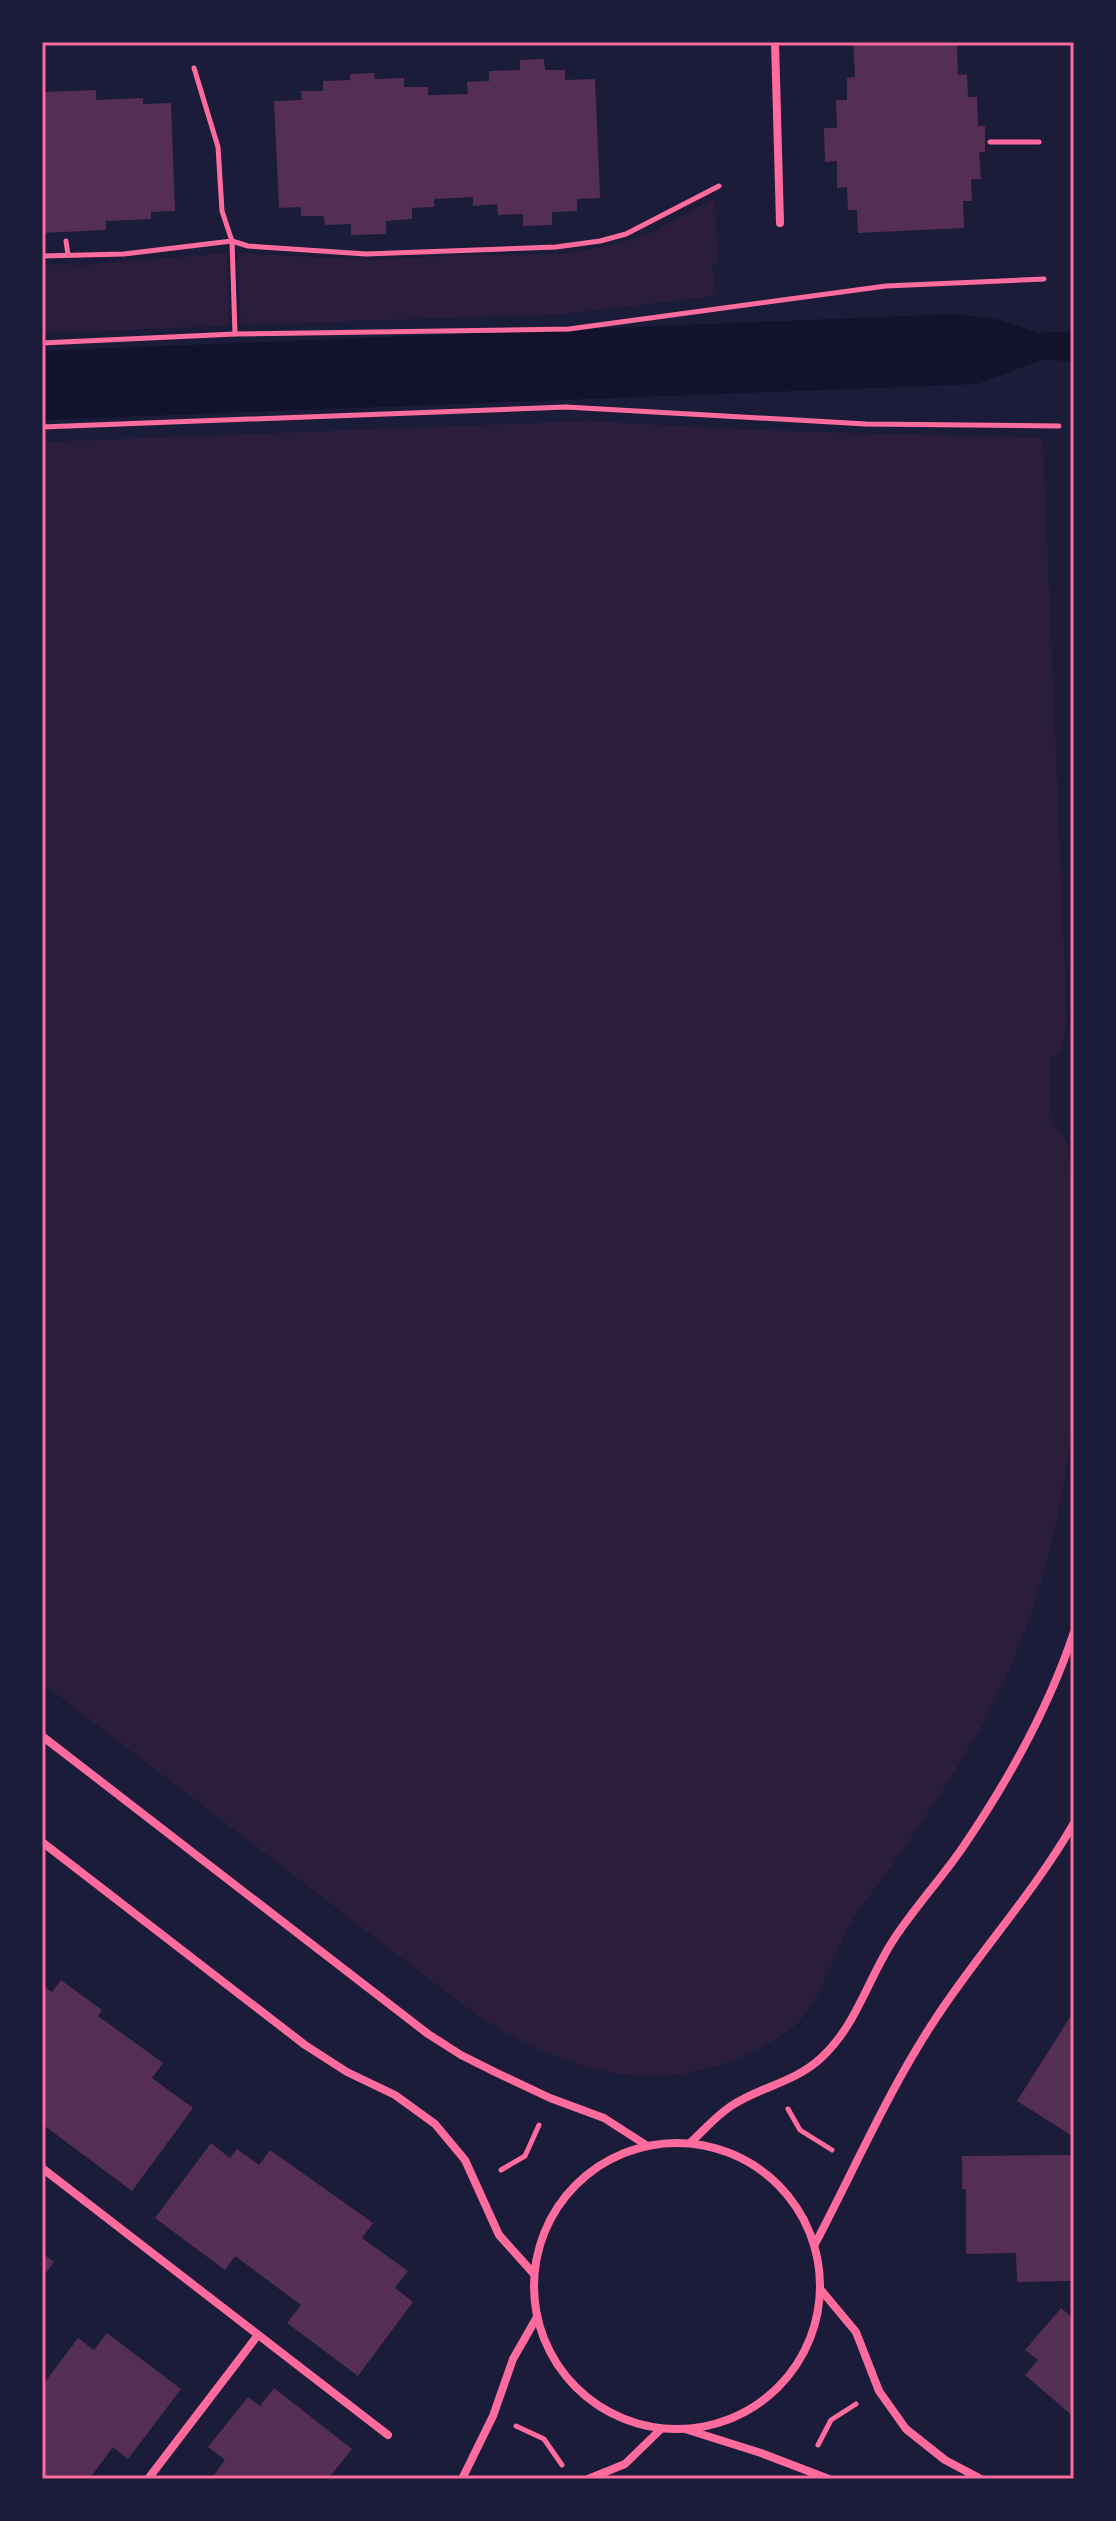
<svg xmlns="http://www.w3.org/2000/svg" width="1116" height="2521" font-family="'Public Sans',sans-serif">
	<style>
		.green { fill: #2a1e3b }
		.water { fill: #12122b }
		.building { fill: #542f53 }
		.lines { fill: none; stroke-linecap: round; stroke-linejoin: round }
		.path { stroke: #ff6b9d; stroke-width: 5 }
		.minor { stroke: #ff6b9d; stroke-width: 8 }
		.neatline { fill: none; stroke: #ff6b9d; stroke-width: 3 }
	</style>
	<rect width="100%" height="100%" fill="#1b1b3a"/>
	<g class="green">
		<path d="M 715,198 L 718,262 L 712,264 L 716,296 L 564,314 L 241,325 L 237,253 L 373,260 L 454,255 L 566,254 L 627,241 L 654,231 Z"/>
		<path d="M 227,253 L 229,326 L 42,333 L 42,264 L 85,265 Z"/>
		<path d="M 588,421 L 756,430 L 1043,438 L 1067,1023 L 1061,1054 L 1051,1057 C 1052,1076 1048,1101 1052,1120 C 1055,1131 1068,1136 1069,1149 C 1074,1204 1074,1261 1074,1317 C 1074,1349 1076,1383 1073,1415 C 1063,1524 1030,1647 973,1741 C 948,1783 921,1824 893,1864 C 879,1884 864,1901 852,1921 C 830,1957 822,2010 784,2034 C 673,2105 574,2079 471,2011 L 42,1683 L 42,442 Z"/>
	</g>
	<path class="water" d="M 957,314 L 1000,320 L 1039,333 L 1074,331 L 1074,361 L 1041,360 L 978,384 L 42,420 L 42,351 Z"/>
	<g class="building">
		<path d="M 853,42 L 957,42 L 958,75 L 967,74 L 968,97 L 977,97 L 978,126 L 985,126 L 985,152 L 979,152 L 981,179 L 971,179 L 972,201 L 963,201 L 964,228 L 858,233 L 857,210 L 848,210 L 847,187 L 837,188 L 837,161 L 825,162 L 824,128 L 837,128 L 836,100 L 847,100 L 847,78 L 855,77 Z"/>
		<path d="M 544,59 L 545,70 L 565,70 L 565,80 L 595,79 L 600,198 L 577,199 L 577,211 L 552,212 L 552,225 L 523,226 L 523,214 L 498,215 L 497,204 L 473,206 L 473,197 L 434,199 L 434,207 L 412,208 L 412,219 L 386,221 L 386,234 L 351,235 L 351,224 L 325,225 L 324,216 L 301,216 L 301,207 L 279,208 L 274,101 L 302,100 L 301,91 L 323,91 L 323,81 L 350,80 L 350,74 L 374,73 L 375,79 L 404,78 L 404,87 L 428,87 L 428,95 L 468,94 L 467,82 L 489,81 L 489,71 L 520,70 L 520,60 Z"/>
		<path d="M 96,90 L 96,100 L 143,98 L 143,104 L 171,103 L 175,211 L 151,212 L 151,219 L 106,221 L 106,230 L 42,233 L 42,92 Z"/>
		<path d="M 61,1980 L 102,2010 L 98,2016 L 163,2063 L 152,2078 L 193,2108 L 132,2191 L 42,2124 L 42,1985 L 52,1992 Z"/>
		<path d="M 1074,2011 L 1074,2137 L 1017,2101 Z"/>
		<path d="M 211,2143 L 230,2158 L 237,2149 L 259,2165 L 270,2150 L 373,2223 L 362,2238 L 408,2271 L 395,2288 L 413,2302 L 358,2376 L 287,2323 L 301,2305 L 235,2256 L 225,2270 L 155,2218 Z"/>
		<path d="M 1072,2155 L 1074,2281 L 1017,2282 L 1016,2253 L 966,2254 L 966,2189 L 962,2189 L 962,2156 Z"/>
		<path d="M 42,2253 L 54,2262 L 42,2278 Z"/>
		<path d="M 1061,2308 L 1074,2319 L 1074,2417 L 1025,2375 L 1038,2360 L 1025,2350 Z"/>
		<path d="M 107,2333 L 181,2389 L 128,2459 L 113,2447 L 89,2479 L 42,2479 L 42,2380 L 45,2382 L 78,2338 L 94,2350 Z"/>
		<path d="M 274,2388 L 352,2449 L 328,2479 L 211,2479 L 225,2460 L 208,2447 L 248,2397 L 260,2406 Z"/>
	</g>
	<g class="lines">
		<g class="path">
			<path d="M 194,68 L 218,147 L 222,211 L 232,241 L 235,334"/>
			<path d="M 990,142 L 1039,142"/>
			<path d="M 66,241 L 68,255"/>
			<path d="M 42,256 L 124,254 L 232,241 L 248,246 L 366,254 L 556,247 L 600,241 L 626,234 L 719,186"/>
			<path d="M 42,343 L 235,334 L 569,329 L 886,286 L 1044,279"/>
			<path d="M 42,427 L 566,407 L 866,424 L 1059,426"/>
			<path d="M 788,2109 L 800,2130 L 832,2150"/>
			<path d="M 501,2170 L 525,2156 L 539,2125"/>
			<path d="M 516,2426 L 544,2439 L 562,2465"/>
			<path d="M 818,2445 L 831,2420 L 856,2404"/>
		</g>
		<g class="minor">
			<path d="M 775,42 L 780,223"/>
			<path d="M 42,1736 L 428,2034 L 461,2055 L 497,2073 L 550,2098 L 604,2118 L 646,2145"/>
			<path d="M 42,1842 L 305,2045 L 347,2072 L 395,2095 L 435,2124 L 465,2160 L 499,2235 L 534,2274"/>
			<path d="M 690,2143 C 703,2131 716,2116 731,2106 C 759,2087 794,2083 821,2058 C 857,2025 868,1978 894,1939 C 915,1907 941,1879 963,1847 C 1008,1781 1049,1707 1074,1632"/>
			<circle cx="677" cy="2286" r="143"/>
			<path d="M 42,2168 L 388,2435"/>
			<path d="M 815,2244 C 855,2168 889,2089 936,2018 C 980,1951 1033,1894 1074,1823"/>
			<path d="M 821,2290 L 856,2332 L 879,2391 L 906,2429 L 945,2460 L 981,2479"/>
			<path d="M 685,2429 L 761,2453 L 829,2479"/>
			<path d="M 148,2479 L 258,2335"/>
			<path d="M 462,2479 L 493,2416 L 513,2359 L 537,2317"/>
			<path d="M 588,2479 L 625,2464 L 661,2429"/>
		</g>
	</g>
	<rect width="1116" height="2521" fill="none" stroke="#1b1b3a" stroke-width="88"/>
	<rect x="44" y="44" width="1028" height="2433" class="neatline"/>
</svg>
